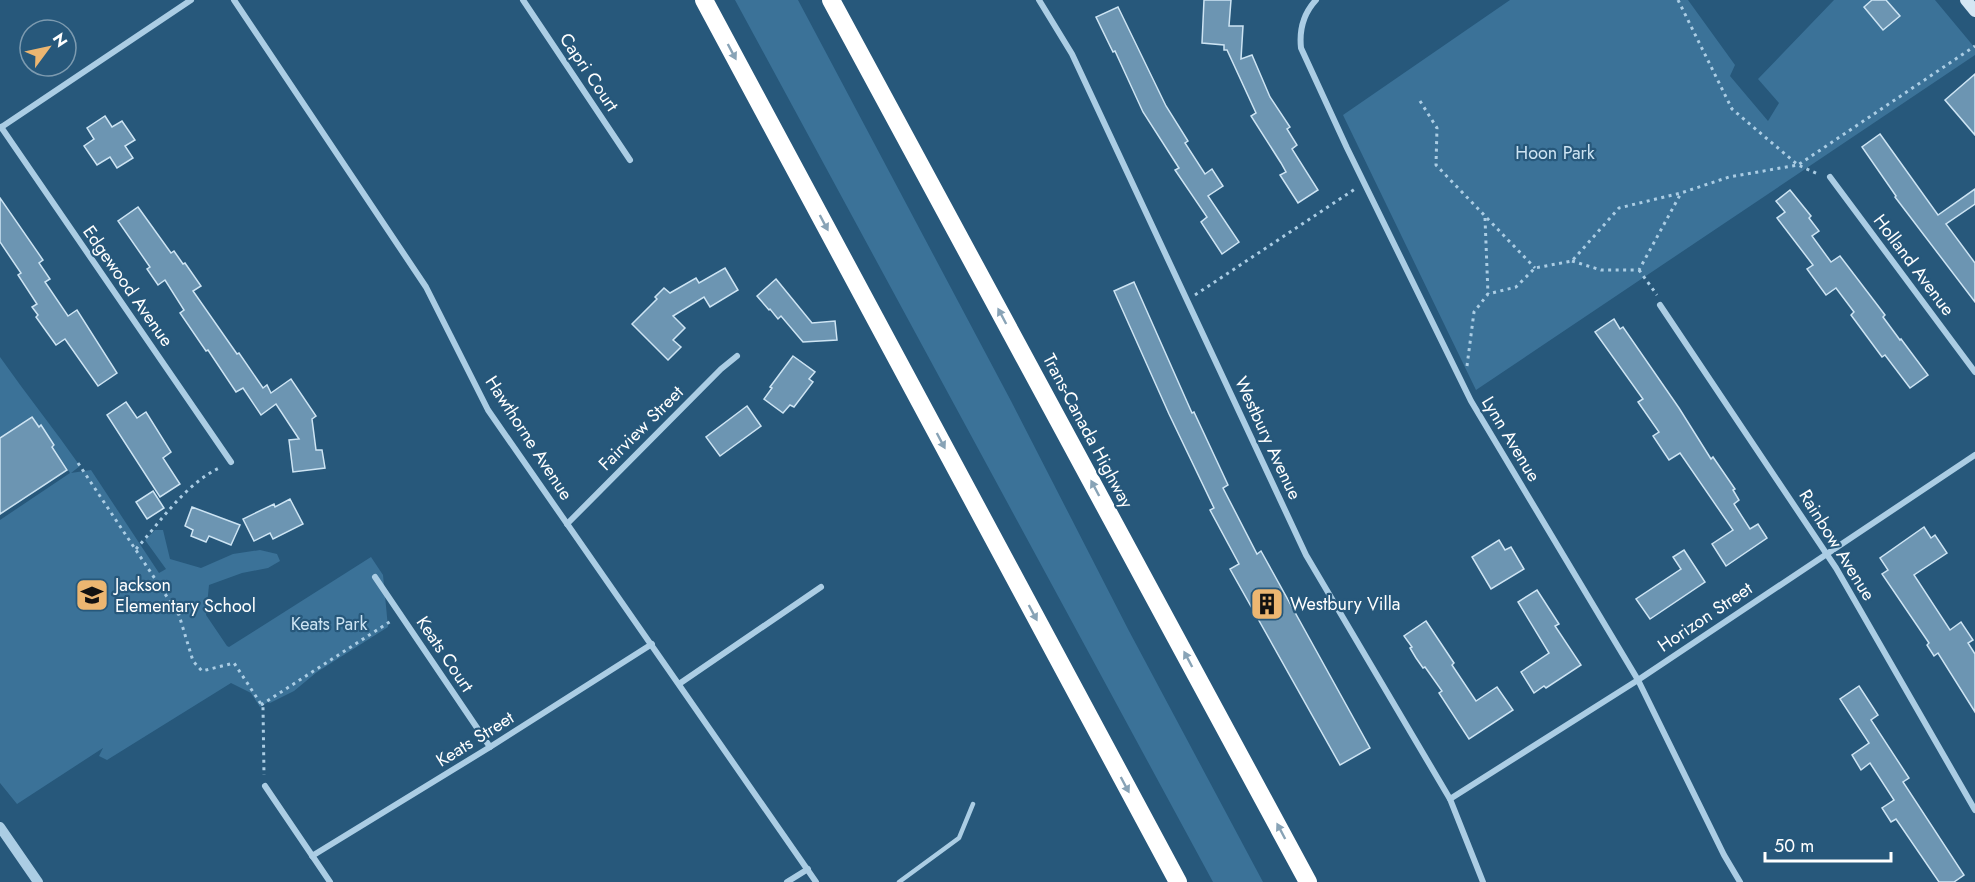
<svg xmlns="http://www.w3.org/2000/svg" width="1975" height="882" font-family="Jost,sans-serif">
	<style>
		.green { fill: #3b7298 }
		.building { fill: #6c95b2; stroke: #cde4f3; stroke-width: 1.5 }
		.lines { fill: none; stroke-linecap: round; stroke-linejoin: round }
		.path { stroke: #abcde4; stroke-width: 3; stroke-dasharray: 3 4.5; stroke-linecap: butt }
		.service { stroke: #abcde4; stroke-width: 4.5 }
		.minor { stroke: #abcde4; stroke-width: 6 }
		.tertiary { stroke: #abcde4; stroke-width: 10 }
		.secondary { stroke: #d4e6f4; stroke-width: 12 }
		.motorway { stroke: #fff; stroke-width: 18 }
		.oneway { fill: #88a3b6 }
		.labels { text-anchor: middle; dominant-baseline: central; stroke-width: 4.5; stroke-linejoin: round; paint-order: stroke }
		.street-label { font-size: 18px; fill: #fff; stroke: #27587b }
		.park-label { font-size: 18px; fill: #cde4f3; stroke: #27587b }
		.poi-label { font-size: 18px; fill: #fff; stroke: #27587b; text-anchor: start }
	</style>
	<rect width="100%" height="100%" fill="#27587b"/>
	<g class="green">
		<path d="M 735,0 L 798,0 L 1011,401 L 1129,631 L 1263,882 L 1213,882 Z"/>
		<path d="M 1510,0 L 1688,0 L 1735,65 L 1730,76 L 1768,121 L 1779,103 L 1758,79 L 1834,0 L 1935,0 L 1975,48 L 1975,55 L 1476,390 L 1343,115 Z"/>
		<path d="M 0,357 C 26,394 54,429 80,466 L 71,473 L 91,470 L 159,573 L 166,569 L 145,540 L 155,530 L 163,530 L 170,559 L 201,568 L 233,554 L 260,550 L 277,554 L 280,561 L 268,568 L 242,573 L 209,585 L 206,615 L 227,646 L 229,647 L 371,557 L 383,575 L 388,627 L 317,672 L 294,691 L 270,703 L 268,702 L 260,707 L 251,693 L 231,683 L 107,760 L 99,756 L 103,748 L 17,804 L 0,783 L 0,520 L 70,473 L 53,447 L 55,445 L 49,437 L 47,438 L 32,416 L 0,437 Z"/>
	</g>
	<g class="building">
		<path d="M 1204,0 L 1231,0 L 1229,26 L 1243,26 L 1241,59 L 1252,55 L 1270,97 L 1290,127 L 1287,129 L 1297,145 L 1292,149 L 1318,190 L 1298,203 L 1280,175 L 1286,172 L 1281,163 L 1251,116 L 1256,113 L 1227,50 L 1224,50 L 1224,45 L 1202,43 Z"/>
		<path d="M 1872,0 L 1886,0 L 1900,16 L 1883,30 L 1864,7 Z"/>
		<path d="M 1118,7 L 1166,106 L 1188,141 L 1185,143 L 1205,174 L 1212,169 L 1223,186 L 1208,196 L 1239,242 L 1222,254 L 1201,222 L 1207,217 L 1175,170 L 1179,168 L 1143,112 L 1115,51 L 1113,52 L 1096,17 Z"/>
		<path d="M 1975,74 L 1975,135 L 1945,100 Z"/>
		<path d="M 105,116 L 112,127 L 122,121 L 135,140 L 125,146 L 133,158 L 117,168 L 110,157 L 97,165 L 84,146 L 94,139 L 87,128 Z"/>
		<path d="M 1880,134 L 1938,215 L 1975,189 L 1975,204 L 1946,224 L 1975,263 L 1975,302 L 1895,197 L 1896,196 L 1862,147 Z"/>
		<path d="M 1790,190 L 1811,216 L 1809,218 L 1819,231 L 1812,236 L 1831,262 L 1840,256 L 1885,315 L 1883,317 L 1900,340 L 1901,339 L 1928,375 L 1910,388 L 1885,355 L 1882,357 L 1851,315 L 1854,312 L 1836,288 L 1826,295 L 1807,269 L 1813,265 L 1777,218 L 1785,212 L 1776,201 Z"/>
		<path d="M 0,198 L 43,260 L 39,263 L 50,279 L 45,282 L 68,316 L 77,310 L 117,373 L 98,386 L 65,339 L 56,345 L 36,317 L 38,315 L 32,307 L 37,304 L 18,275 L 21,273 L 0,242 Z"/>
		<path d="M 138,207 L 171,253 L 174,251 L 183,264 L 185,263 L 201,286 L 193,291 L 237,354 L 239,353 L 263,388 L 267,385 L 271,393 L 291,379 L 316,416 L 312,419 L 316,450 L 322,450 L 325,468 L 293,472 L 289,440 L 299,439 L 276,404 L 261,415 L 243,388 L 236,392 L 208,350 L 206,351 L 180,313 L 184,310 L 165,280 L 158,285 L 147,269 L 150,267 L 118,221 Z"/>
		<path d="M 725,268 L 738,290 L 710,307 L 704,297 L 673,316 L 685,328 L 673,340 L 681,347 L 668,360 L 632,324 L 657,299 L 655,297 L 664,288 L 670,293 L 696,278 L 699,283 Z"/>
		<path d="M 776,279 L 812,323 L 835,321 L 837,340 L 803,342 L 781,316 L 778,319 L 770,309 L 769,310 L 757,296 Z"/>
		<path d="M 1134,282 L 1192,413 L 1194,412 L 1228,485 L 1223,488 L 1257,554 L 1261,551 L 1370,748 L 1340,765 L 1230,569 L 1239,564 L 1210,510 L 1214,508 L 1169,414 L 1114,291 Z"/>
		<path d="M 1614,319 L 1620,329 L 1623,327 L 1679,408 L 1711,459 L 1713,457 L 1735,489 L 1733,490 L 1739,500 L 1734,504 L 1750,529 L 1758,524 L 1767,538 L 1726,566 L 1712,544 L 1733,530 L 1680,453 L 1669,460 L 1653,436 L 1659,432 L 1638,402 L 1643,399 L 1595,332 Z"/>
		<path d="M 793,356 L 815,372 L 809,379 L 813,382 L 794,407 L 790,405 L 783,413 L 764,399 L 772,388 L 770,387 Z"/>
		<path d="M 126,402 L 137,418 L 146,412 L 171,452 L 163,458 L 180,484 L 160,497 L 107,415 Z"/>
		<path d="M 747,406 L 761,426 L 720,456 L 706,437 Z"/>
		<path d="M 32,417 L 39,427 L 41,425 L 54,445 L 52,447 L 67,470 L 0,514 L 0,438 Z"/>
		<path d="M 153,491 L 164,508 L 147,519 L 136,502 Z"/>
		<path d="M 290,499 L 303,524 L 273,539 L 270,533 L 254,541 L 243,519 L 274,504 L 275,507 Z"/>
		<path d="M 192,507 L 240,525 L 231,545 L 209,536 L 206,542 L 191,536 L 193,530 L 185,526 Z"/>
		<path d="M 1924,527 L 1931,538 L 1935,535 L 1947,553 L 1914,575 L 1950,630 L 1961,622 L 1973,640 L 1968,643 L 1975,654 L 1975,712 L 1938,653 L 1934,656 L 1927,645 L 1929,643 L 1882,574 L 1888,570 L 1880,558 Z"/>
		<path d="M 1499,540 L 1505,550 L 1511,547 L 1524,569 L 1491,589 L 1472,557 Z"/>
		<path d="M 1684,550 L 1705,582 L 1650,619 L 1636,599 L 1681,569 L 1673,557 Z"/>
		<path d="M 1537,590 L 1559,624 L 1555,626 L 1581,665 L 1546,688 L 1544,686 L 1534,693 L 1521,672 L 1549,653 L 1518,602 Z"/>
		<path d="M 1426,621 L 1454,663 L 1452,665 L 1476,701 L 1497,687 L 1513,710 L 1469,739 L 1439,693 L 1442,691 L 1425,667 L 1423,668 L 1416,658 L 1410,648 L 1412,647 L 1404,636 Z"/>
		<path d="M 1859,686 L 1878,715 L 1871,720 L 1909,778 L 1903,782 L 1964,875 L 1954,882 L 1939,882 L 1896,819 L 1891,822 L 1882,808 L 1894,800 L 1870,763 L 1861,770 L 1852,755 L 1869,743 L 1840,699 Z"/>
	</g>
	<g class="lines">
		<g class="path">
			<path d="M 1678,0 L 1732,109 L 1798,165 L 1820,175"/>
			<path d="M 1420,101 L 1437,128 L 1436,165 L 1535,268"/>
			<path d="M 1485,218 L 1488,294"/>
			<path d="M 1572,261 L 1601,270 L 1639,270 L 1680,195"/>
			<path d="M 1639,270 L 1657,295"/>
			<path d="M 1195,295 L 1355,189"/>
			<path d="M 1467,366 L 1474,312 L 1488,294 L 1516,287 L 1535,268 L 1572,261 L 1619,208 L 1681,193 L 1729,177 L 1798,165 L 1975,46"/>
			<path d="M 78,463 L 179,615 L 193,661 L 202,671 L 234,663 L 263,707 L 264,775"/>
			<path d="M 136,549 C 162,520 185,484 221,467"/>
			<path d="M 261,705 L 391,621"/>
		</g>
		<path class="service" d="M 899,882 L 959,838 L 973,804"/>
		<g class="minor">
			<path d="M 234,0 L 426,287 L 488,410 L 816,882"/>
			<path d="M 523,0 L 630,160"/>
			<path d="M 1039,0 L 1072,54 L 1306,555 L 1450,799 L 1483,882"/>
			<path d="M 1316,0 C 1303,14 1299,29 1301,48 L 1347,148 L 1471,401 L 1638,680 L 1724,855 L 1740,882"/>
			<path d="M 1,127 L 231,462"/>
			<path d="M 0,128 L 191,0"/>
			<path d="M 1830,177 L 1975,372"/>
			<path d="M 1660,305 L 1836,568 L 1975,810"/>
			<path d="M 567,524 L 721,369 L 737,356"/>
			<path d="M 375,577 L 490,747"/>
			<path d="M 679,684 L 821,587"/>
			<path d="M 265,786 L 330,882"/>
			<path d="M 1450,799 L 1638,680 L 1975,455"/>
			<path d="M 312,856 L 490,747 L 652,644"/>
			<path d="M 787,882 L 808,869"/>
		</g>
		<path class="tertiary" d="M 0,827 L 38,882"/>
		<path class="secondary" d="M 1966,0 L 1975,11"/>
		<g class="motorway">
			<path d="M 704,0 L 1178,882"/>
			<path d="M 831,0 L 1308,882"/>
		</g>
	</g>
	<defs><path id="oneway-solid" d="M-6-.8H1V-3.2L6.5 0L1 3.2V.8H-6Z" transform="scale(1.5)"/></defs>
	<g class="oneway">
		<use href="#oneway-solid" transform="translate(732 52) rotate(62)"/>
		<use href="#oneway-solid" transform="translate(824 223) rotate(62)"/>
		<use href="#oneway-solid" transform="translate(1002 316) rotate(-118)"/>
		<use href="#oneway-solid" transform="translate(941 441) rotate(62)"/>
		<use href="#oneway-solid" transform="translate(1095 488) rotate(-118)"/>
		<use href="#oneway-solid" transform="translate(1033 613) rotate(62)"/>
		<use href="#oneway-solid" transform="translate(1188 659) rotate(-118)"/>
		<use href="#oneway-solid" transform="translate(1125 785) rotate(62)"/>
		<use href="#oneway-solid" transform="translate(1281 831) rotate(-118)"/>
	</g>
	<defs>
		<g id="school-square" transform="scale(1.725)"><rect x="-9" y="-9" width="18" height="18" rx="4" fill="#ecb671" stroke="#27587b"/><path d="M0-5L7-2L0 1L-7-2ZM-4 1L0 2.5L4 1V4Q0 6-4 4Z" fill="#111"/></g>
		<g id="building-square" transform="scale(1.725)"><rect x="-9" y="-9" width="18" height="18" rx="4" fill="#ecb671" stroke="#27587b"/><path d="M-4-6H4V6H1V3H-1V6H-4ZM-2.5-4.3h1.7v1.8h-1.7ZM.8-4.3h1.7v1.8H.8ZM-2.5-1h1.7V.8h-1.7ZM.8-1h1.7V.8H.8Z" fill="#111"/></g>
	</defs>
	<g fill-rule="evenodd">
		<use href="#school-square" x="92" y="595"/>
		<use href="#building-square" x="1267" y="604"/>
	</g>
	<g class="labels">
		<g class="street-label">
			<text transform="translate(589 72) rotate(56)">Capri Court</text>
			<text transform="translate(1914 265) rotate(53)">Holland Avenue</text>
			<text transform="translate(128 286) rotate(55)">Edgewood Avenue</text>
			<text transform="translate(641 428) rotate(-45)">Fairview Street</text>
			<text transform="translate(1088 431) rotate(62)">Trans-Canada Highway</text>
			<text transform="translate(529 438) rotate(57)">Hawthorne Avenue</text>
			<text transform="translate(1268 438) rotate(65)">Westbury Avenue</text>
			<text transform="translate(1511 439) rotate(59)">Lynn Avenue</text>
			<text transform="translate(1837 545) rotate(58)">Rainbow Avenue</text>
			<text transform="translate(1705 617) rotate(-34)">Horizon Street</text>
			<text transform="translate(445 654) rotate(56)">Keats Court</text>
			<text transform="translate(475 739) rotate(-32)">Keats Street</text>
		</g>
		<g class="park-label">
			<text x="1555" y="153">Hoon Park</text>
			<text x="329" y="624">Keats Park</text>
		</g>
		<g class="poi-label">
			<text x="115" y="585">Jackson<tspan x="115" dy="21">Elementary School</tspan></text>
			<text x="1290" y="604">Westbury Villa</text>
		</g>
	</g>
	<g transform="translate(48 48) rotate(57)"><circle r="28" fill="#27587b" stroke="#7d9bb0" stroke-width="1.5"/>
	<path d="M0-4.5L10 22L0 15L-10 22Z" fill="#ecb671"/>
	<text y="-9" font-size="16" font-weight="bold" text-anchor="middle" fill="#ffffff">N</text>
	</g>
	<path d="M1765 852v9h126v-9" fill="none" stroke="#ffffff" stroke-width="3"/>
	<text x="1774" y="852" font-size="18" fill="#ffffff" stroke="#27587b" stroke-width="4.5" paint-order="stroke">50 m</text>
</svg>
